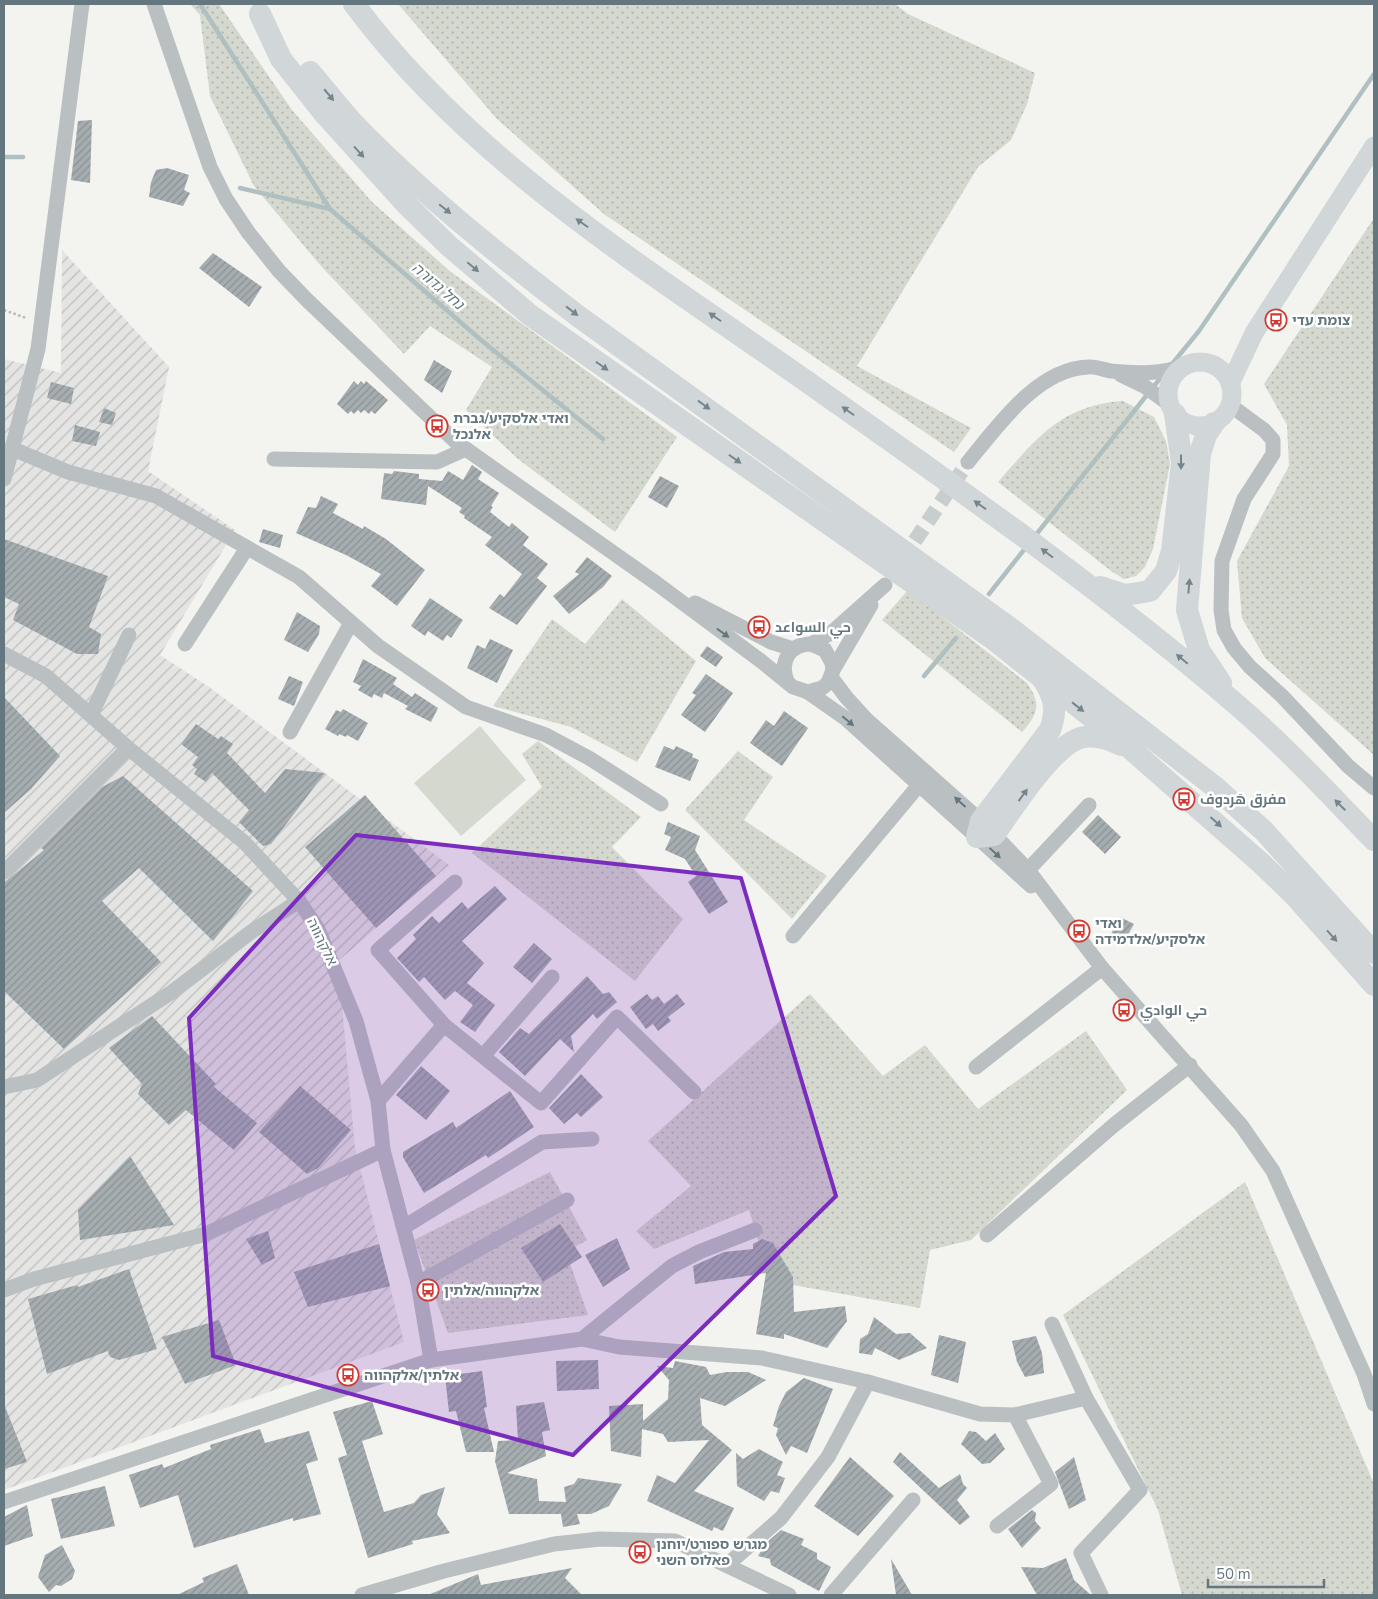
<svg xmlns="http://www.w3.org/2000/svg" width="1378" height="1599" font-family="'Nunito Sans',Cairo,'Noto Sans Hebrew',sans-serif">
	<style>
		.industrial { fill: url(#industrial-furrows) }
		.grass { fill: url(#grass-dots) }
		.green { fill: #d4d8cf }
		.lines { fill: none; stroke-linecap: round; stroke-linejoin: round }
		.stream { stroke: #b0c0c1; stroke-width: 4.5 }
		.building { fill: url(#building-hatch) }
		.minor-tunnel { stroke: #c8cece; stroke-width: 15; stroke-dasharray: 15 8; stroke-linecap: butt }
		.path { stroke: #b6b9bb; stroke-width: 2.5; stroke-dasharray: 2.5 2.5; stroke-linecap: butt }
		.minor { stroke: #babfc1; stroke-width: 15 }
		.major { stroke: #d1d6d9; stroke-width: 19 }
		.highway { stroke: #d1d6d9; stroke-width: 22 }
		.oneway { fill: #75858c }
		.oneway2 { fill: #65777e }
		.marked { fill: #7b2cbf; fill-opacity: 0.2; stroke: #7b2cbf; stroke-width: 4; stroke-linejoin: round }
		.labels { text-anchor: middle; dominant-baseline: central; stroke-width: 5; stroke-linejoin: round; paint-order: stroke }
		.poi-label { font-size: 14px; font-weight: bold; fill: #65777e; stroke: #fff; text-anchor: start }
		.street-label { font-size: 14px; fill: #65777e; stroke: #fff }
		.water-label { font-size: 15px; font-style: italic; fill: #61797b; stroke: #fff }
	</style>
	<defs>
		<pattern id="industrial-furrows" width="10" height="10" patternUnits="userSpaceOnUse" patternTransform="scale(1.25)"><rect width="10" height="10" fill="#e4e4e3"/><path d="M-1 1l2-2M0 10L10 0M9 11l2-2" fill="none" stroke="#bcbebd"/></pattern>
		<pattern id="grass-dots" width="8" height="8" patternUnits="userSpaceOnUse" patternTransform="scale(1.25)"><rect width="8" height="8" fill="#d4d8cf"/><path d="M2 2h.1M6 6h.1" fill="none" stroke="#b0b4ad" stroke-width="1.8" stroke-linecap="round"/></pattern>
		<pattern id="building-hatch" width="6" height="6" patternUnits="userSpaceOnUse" patternTransform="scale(1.25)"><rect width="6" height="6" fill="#a5adb0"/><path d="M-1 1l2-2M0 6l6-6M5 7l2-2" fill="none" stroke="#8a9294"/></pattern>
	</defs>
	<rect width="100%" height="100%" fill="#f3f3f0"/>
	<path class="industrial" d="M 62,250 L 169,367 L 148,471 L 235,530 L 160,655 L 209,687 L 449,865 L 338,961 L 355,1148 L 404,1342 L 4,1490 L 4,359 L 61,373 Z"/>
	<g class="grass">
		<path d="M 190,4 L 219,4 L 292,110 L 372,202 L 451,272 L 677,437 L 615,532 L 518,459 L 466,410 L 492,367 L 430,326 L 404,354 L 320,265 L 254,186 L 210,96 L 200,15 Z"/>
		<path d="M 398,4 L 895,4 L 908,14 L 1035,73 L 1027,104 L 1011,140 L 978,167 L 857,366 L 971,428 L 954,452 L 604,214 L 497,119 Z"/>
		<path d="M 1374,218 L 1374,755 L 1265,658 L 1242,618 L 1237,561 L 1289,466 L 1287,425 L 1264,384 Z"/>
		<path d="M 1123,401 L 1154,417 L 1166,441 L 1170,464 L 1153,549 L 1145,567 L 1136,576 L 1124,579 L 1111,571 L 998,482 C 1036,439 1061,405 1123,401 Z"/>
		<path d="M 908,590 L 1027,683 C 1041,704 1039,713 1022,732 L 882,620 Z"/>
		<path d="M 622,599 L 696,661 L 637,762 L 571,727 L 493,706 L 552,619 L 585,644 Z"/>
		<path d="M 538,741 L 641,817 L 612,847 L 683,919 L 635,981 L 472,853 L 542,787 L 522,754 Z"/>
		<path d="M 738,751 L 773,777 L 744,820 L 827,876 L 792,919 L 685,810 Z"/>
		<path d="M 810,994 L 883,1076 L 925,1045 L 978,1109 L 1086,1031 L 1127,1090 L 971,1240 L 930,1250 L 920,1308 L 771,1281 L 749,1210 L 654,1249 L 636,1231 L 691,1186 L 648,1141 Z"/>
		<path d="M 550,1172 L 587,1240 L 566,1252 L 588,1315 L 448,1333 L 414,1240 Z"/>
		<path d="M 1245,1182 L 1374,1484 L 1374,1595 L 1182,1595 L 1158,1510 L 1063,1315 Z"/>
	</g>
	<path class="green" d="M 480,726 L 526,780 L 461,836 L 414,783 Z"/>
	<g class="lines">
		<g class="stream">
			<path d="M 200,4 L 330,209"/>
			<path d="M 4,157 L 23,157"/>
			<path d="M 240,188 L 330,209 L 481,340 L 603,439"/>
			<path d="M 1172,364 L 1199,331 L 1374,74"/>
			<path d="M 1035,536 L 1162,376"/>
			<path d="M 989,594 L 1027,546"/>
			<path d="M 924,676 L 956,638"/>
		</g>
	</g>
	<g class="building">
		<path d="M 92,120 L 90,183 L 71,180 L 78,121 Z"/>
		<path d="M 167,168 L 189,175 L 184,190 L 190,193 L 183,206 L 149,197 L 151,182 L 156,170 Z"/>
		<path d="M 213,253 L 262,287 L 249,307 L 199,268 Z"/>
		<path d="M 434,360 L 452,371 L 442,393 L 424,380 Z"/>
		<path d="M 354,381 L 358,385 L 361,381 L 364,384 L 366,381 L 388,400 L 375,414 L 371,411 L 369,414 L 364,410 L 361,413 L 358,410 L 354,414 L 351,411 L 348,414 L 337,404 Z"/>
		<path d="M 51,382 L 74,388 L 71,404 L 47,398 Z"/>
		<path d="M 104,408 L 116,413 L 112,425 L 99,422 Z"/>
		<path d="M 75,425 L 100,432 L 96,446 L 72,441 Z"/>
		<path d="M 472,465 L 482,472 L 478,479 L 499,493 L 491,506 L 493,507 L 490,512 L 509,527 L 512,523 L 529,537 L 523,545 L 548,564 L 537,578 L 547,586 L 517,625 L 489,608 L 500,594 L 504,597 L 522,574 L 485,545 L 492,537 L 464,518 L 465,516 L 459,512 L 462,508 L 428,486 L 426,505 L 381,499 L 384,473 L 392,474 L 394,471 L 419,474 L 419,479 L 442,481 L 448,471 L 463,480 Z"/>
		<path d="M 660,476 L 679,486 L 667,508 L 648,497 Z"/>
		<path d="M 321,496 L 338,504 L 333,513 L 363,529 L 364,526 L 386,539 L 425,570 L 397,606 L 371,586 L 381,574 L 346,555 L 296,533 L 308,507 L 316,508 Z"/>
		<path d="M 263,529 L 283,535 L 280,548 L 259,542 Z"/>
		<path d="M 4,539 L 108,576 L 89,627 L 101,634 L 98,654 L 77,654 L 13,620 L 19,604 L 4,597 Z"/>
		<path d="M 587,557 L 612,576 L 603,587 L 569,614 L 553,596 L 579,574 L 575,572 Z"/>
		<path d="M 430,598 L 463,620 L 451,638 L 447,635 L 443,641 L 428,631 L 425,636 L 411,626 Z"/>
		<path d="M 297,612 L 320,626 L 319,634 L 308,652 L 284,640 Z"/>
		<path d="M 490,639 L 513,650 L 497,683 L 467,668 L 477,645 L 485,649 Z"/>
		<path d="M 707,646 L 723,657 L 716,667 L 700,656 Z"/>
		<path d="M 363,659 L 397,678 L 393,684 L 412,697 L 415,693 L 438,708 L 431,722 L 405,709 L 408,706 L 384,693 L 382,698 L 374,694 L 372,698 L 358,690 L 361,686 L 353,682 Z"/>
		<path d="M 706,674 L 733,693 L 705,732 L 681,715 L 696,695 L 692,693 Z"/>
		<path d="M 289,676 L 303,682 L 294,706 L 278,699 Z"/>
		<path d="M 4,697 L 60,756 L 31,789 L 4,813 Z"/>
		<path d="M 343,709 L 368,723 L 358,741 L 347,735 L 346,737 L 339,734 L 338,736 L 325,729 L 336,710 L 341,712 Z"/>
		<path d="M 784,711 L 808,728 L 782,766 L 750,743 L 766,720 L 774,726 Z"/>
		<path d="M 196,724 L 218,739 L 221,736 L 233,744 L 227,753 L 265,793 L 285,769 L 325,773 L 271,844 L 263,846 L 239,822 L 249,810 L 212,773 L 206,782 L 194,774 L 197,769 L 192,765 L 198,757 L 181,744 Z"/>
		<path d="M 664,746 L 674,750 L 676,746 L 693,754 L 692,757 L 699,760 L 690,781 L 655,767 Z"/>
		<path d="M 123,776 L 253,891 L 213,941 L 139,868 L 102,901 L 161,962 L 64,1049 L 4,991 L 4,883 L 44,850 L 41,848 L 102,787 Z"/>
		<path d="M 365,795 L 436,876 L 376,928 L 305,847 Z"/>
		<path d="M 1098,815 L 1121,837 L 1105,854 L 1082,832 Z"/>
		<path d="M 668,822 L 700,836 L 695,850 L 728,902 L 709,914 L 688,882 L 696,876 L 685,859 L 665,850 L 671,837 L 664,834 Z"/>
		<path d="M 495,886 L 507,899 L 462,941 L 484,963 L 467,983 L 495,1005 L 475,1032 L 460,1022 L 473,1005 L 455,991 L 445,1000 L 424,977 L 419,982 L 397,958 L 416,939 L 413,935 L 432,916 L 439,923 L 462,902 L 468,909 Z"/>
		<path d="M 1120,917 L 1134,924 L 1125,940 L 1111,934 Z"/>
		<path d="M 534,943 L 552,959 L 532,983 L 513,967 Z"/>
		<path d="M 587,976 L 603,994 L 609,992 L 617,1002 L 597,1019 L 593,1014 L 571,1036 L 574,1052 L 560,1039 L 525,1076 L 499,1052 L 520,1028 L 529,1034 Z"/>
		<path d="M 647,994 L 652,1000 L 658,996 L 664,1004 L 677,994 L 685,1004 L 668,1017 L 671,1021 L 658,1031 L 653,1024 L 646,1029 L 630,1007 Z"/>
		<path d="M 152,1016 L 216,1084 L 213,1086 L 257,1123 L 234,1150 L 186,1110 L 169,1125 L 138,1094 L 142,1084 L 109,1048 Z"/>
		<path d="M 421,1066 L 450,1091 L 426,1120 L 396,1095 Z"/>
		<path d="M 581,1074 L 603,1097 L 581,1117 L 577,1113 L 564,1124 L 549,1108 Z"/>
		<path d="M 300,1086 L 351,1130 L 318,1168 L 307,1174 L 259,1132 Z"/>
		<path d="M 510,1091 L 534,1127 L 488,1158 L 486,1155 L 424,1193 L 403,1157 L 403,1152 L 453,1122 L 456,1128 Z"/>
		<path d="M 130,1156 L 174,1225 L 80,1240 L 78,1210 Z"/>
		<path d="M 560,1224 L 582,1257 L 543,1282 L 521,1248 Z"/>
		<path d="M 268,1231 L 275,1258 L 262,1265 L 246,1239 Z"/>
		<path d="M 617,1238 L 630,1269 L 603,1287 L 585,1255 Z"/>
		<path d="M 762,1239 L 773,1243 L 793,1277 L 794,1312 L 845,1306 L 847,1321 L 827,1348 L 784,1334 L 784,1339 L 756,1334 L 766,1273 L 695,1284 L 693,1266 L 724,1252 L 753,1249 L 753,1244 Z"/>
		<path d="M 379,1244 L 390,1286 L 308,1307 L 294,1272 Z"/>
		<path d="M 129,1269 L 157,1349 L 119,1360 L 110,1357 L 108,1351 L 47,1374 L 28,1299 L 77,1285 L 78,1287 Z"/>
		<path d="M 874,1317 L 896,1334 L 910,1333 L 927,1348 L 899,1360 L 875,1348 L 872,1355 L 859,1353 L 860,1339 L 868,1334 Z"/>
		<path d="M 219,1320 L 236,1365 L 185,1384 L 162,1337 Z"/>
		<path d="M 939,1335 L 966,1342 L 958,1383 L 931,1375 Z"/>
		<path d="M 1036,1336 L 1042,1353 L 1044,1373 L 1025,1377 L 1017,1362 L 1012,1341 Z"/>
		<path d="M 598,1360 L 599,1389 L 557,1391 L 556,1361 Z"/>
		<path d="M 675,1361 L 706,1367 L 710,1375 L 727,1372 L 748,1372 L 766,1380 L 725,1406 L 700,1398 L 702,1425 L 732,1450 L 694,1491 L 734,1508 L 723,1531 L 714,1527 L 712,1531 L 647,1501 L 657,1475 L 675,1483 L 709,1440 L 668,1442 L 663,1434 L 642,1429 L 641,1457 L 611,1451 L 609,1406 L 643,1404 L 643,1421 L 668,1399 L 669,1380 L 657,1366 L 673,1368 Z"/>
		<path d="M 482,1371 L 487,1407 L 484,1408 L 494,1452 L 466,1452 L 456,1411 L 449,1412 L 445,1376 Z"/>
		<path d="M 804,1378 L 833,1389 L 807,1453 L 791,1446 L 786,1455 L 776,1435 L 778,1428 L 773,1426 L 779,1406 L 786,1392 Z"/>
		<path d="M 372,1401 L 383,1434 L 362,1441 L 384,1512 L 414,1503 L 421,1495 L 445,1487 L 437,1514 L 450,1533 L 412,1541 L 413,1544 L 368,1558 L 338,1458 L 347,1455 L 333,1412 Z"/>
		<path d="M 544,1402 L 550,1430 L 542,1432 L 546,1456 L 507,1473 L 537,1479 L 539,1501 L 566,1502 L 564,1487 L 574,1484 L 578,1478 L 622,1484 L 609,1506 L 591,1514 L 577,1514 L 580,1524 L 563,1527 L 561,1514 L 509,1514 L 495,1461 L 498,1441 L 518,1440 L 516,1406 Z"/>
		<path d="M 4,1404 L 27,1462 L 4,1469 Z"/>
		<path d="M 260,1429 L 265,1443 L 309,1431 L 318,1460 L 306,1464 L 321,1514 L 293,1521 L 293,1518 L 194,1548 L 178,1495 L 140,1508 L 129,1475 L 162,1464 L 164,1468 L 211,1449 L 210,1445 Z"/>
		<path d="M 969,1431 L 976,1432 L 986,1441 L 995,1433 L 1005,1449 L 990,1463 L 982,1464 L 961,1444 Z"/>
		<path d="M 759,1449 L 783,1462 L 777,1475 L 785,1478 L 779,1493 L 771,1491 L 764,1501 L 737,1486 L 736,1453 L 743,1459 Z"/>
		<path d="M 900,1452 L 939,1488 L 960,1474 L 963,1484 L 967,1488 L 957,1500 L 970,1517 L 960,1525 L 893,1462 Z"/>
		<path d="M 850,1457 L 894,1496 L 858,1536 L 814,1506 Z"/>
		<path d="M 1074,1457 L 1086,1500 L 1069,1509 L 1055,1472 Z"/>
		<path d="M 105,1486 L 115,1526 L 61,1539 L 51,1499 Z"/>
		<path d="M 27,1505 L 33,1536 L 4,1546 L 4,1517 Z"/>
		<path d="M 1032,1510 L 1036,1513 L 1035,1521 L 1041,1528 L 1022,1548 L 1008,1529 Z"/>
		<path d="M 781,1530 L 804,1539 L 801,1545 L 817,1553 L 817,1559 L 831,1567 L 819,1591 L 771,1565 L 770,1559 L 758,1556 L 765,1544 Z"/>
		<path d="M 62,1545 L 75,1571 L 72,1579 L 61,1586 L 56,1585 L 49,1592 L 38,1577 L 45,1555 Z"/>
		<path d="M 1066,1558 L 1074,1580 L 1091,1595 L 1037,1595 L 1021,1567 L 1043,1568 Z"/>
		<path d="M 891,1559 L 912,1595 L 896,1595 Z"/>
		<path d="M 237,1564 L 249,1595 L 177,1595 L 204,1582 L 202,1578 Z"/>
		<path d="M 572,1568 L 565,1578 L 582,1595 L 428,1595 L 478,1574 L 481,1585 Z"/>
	</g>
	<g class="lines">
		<path class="minor-tunnel" d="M 902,560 L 968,462"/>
		<path class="path" d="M 4,310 L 26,318"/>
		<g class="minor">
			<path d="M 154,4 L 210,167 L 226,199 L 248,232 L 279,271 L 307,300 L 456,442 L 656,583 L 761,661 L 793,687 L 808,692 L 822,688 L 828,683 L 833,670 L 832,663 L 825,650 L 811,644 C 790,644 779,661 787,681"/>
			<path d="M 1121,375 L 1144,386 L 1169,404"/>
			<path d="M 1230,405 L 1264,430 L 1273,440 L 1273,454 L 1244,499 L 1222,561 L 1221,610 L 1224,630 L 1234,648 L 1250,667 L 1282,696 L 1348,766 L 1374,788"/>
			<path d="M 13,449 L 68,472 L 156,496 L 299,577 L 378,646 L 466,707 L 546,735 L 589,758 L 661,804"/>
			<path d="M 274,459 L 437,462 L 466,449"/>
			<path d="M 968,462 C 998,426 1037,369 1088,367 C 1096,366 1104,370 1111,371 C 1140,374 1160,374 1187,365"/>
			<path d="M 4,479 L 38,349 L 82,4"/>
			<path d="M 695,603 L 771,642 L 793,649"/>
			<path d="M 185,644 L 247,548"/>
			<path d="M 811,644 L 831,633 L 885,585"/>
			<path d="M 4,654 L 46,676 L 128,748 L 244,842 L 299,901 L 318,929 L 356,1021 L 378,1101 L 383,1150 L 418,1283 L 431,1360"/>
			<path d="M 833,670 L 871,605"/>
			<path d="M 831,677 L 846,697 L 866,719 L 981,821 L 1028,870 L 1102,968 L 1241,1125 L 1273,1171 L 1364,1374 L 1374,1404"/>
			<path d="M 808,692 L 845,718 L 1031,886"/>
			<path d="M 91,715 L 129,635"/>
			<path d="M 290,732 L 351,623"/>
			<path d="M 1028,870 L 1089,805"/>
			<path d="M 4,872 L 128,748"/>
			<path d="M 455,882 L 378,950 L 444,1025 L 541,1103 L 617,1017 L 694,1092"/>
			<path d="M 793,936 L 919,785"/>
			<path d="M 483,1056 L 552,977"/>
			<path d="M 976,1067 L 1102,968"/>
			<path d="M 4,1087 L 37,1080 L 172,992 L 251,932 L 299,901"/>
			<path d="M 378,1101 L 444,1025"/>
			<path d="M 404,1227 L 542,1142 L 592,1139"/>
			<path d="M 987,1235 L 1114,1125 L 1190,1065"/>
			<path d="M 418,1283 L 567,1200"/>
			<path d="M 4,1290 L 34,1279 L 206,1234 L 383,1150"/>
			<path d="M 582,1339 L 672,1266 L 699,1252 L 755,1230"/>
			<path d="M 868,1382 L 980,1414 L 1015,1415 L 1086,1398 L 1052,1324"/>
			<path d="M 1086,1398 L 1140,1490 L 1081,1553 L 1101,1595"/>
			<path d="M 4,1502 L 431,1360 L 582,1339 L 619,1347 L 762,1358 L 868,1382 L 828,1457 L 781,1518 L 727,1565"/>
			<path d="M 997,1526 L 1051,1484 L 1015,1415"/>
			<path d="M 362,1595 L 444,1571 L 554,1544 L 600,1539 L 675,1541 L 789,1595"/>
			<path d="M 831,1595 L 913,1500"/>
		</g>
		<g class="major">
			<circle cx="1200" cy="394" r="32"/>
			<path d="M 1230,384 L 1254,333 L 1374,146"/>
		</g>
		<g class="highway">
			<path d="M 354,4 C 472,163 646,268 806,381 C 953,485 1100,587 1237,705 C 1285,746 1329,794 1374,840"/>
			<path d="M 260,14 L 281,59 L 323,112 L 408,206 L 449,246 L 530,315 L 993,639 L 1124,743 L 1262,864 L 1294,895 L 1374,985"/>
			<path d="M 310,72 C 325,89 339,108 354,124 C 423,195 500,256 578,316 L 1010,628 L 1215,787 L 1264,831 L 1374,953"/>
			<path d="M 1214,423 L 1206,435 L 1200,454 L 1187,610 L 1199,650 L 1221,683"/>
			<path d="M 1100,587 L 1125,595 L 1150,591 L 1166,571 L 1172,551 L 1182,463 L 1175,414"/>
			<path d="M 1044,681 C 1055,698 1057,711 1050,730 L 981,821 L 977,837 L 994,835 C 1012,810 1054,742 1084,737 C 1096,735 1111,740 1121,745"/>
		</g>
	</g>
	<defs><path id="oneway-solid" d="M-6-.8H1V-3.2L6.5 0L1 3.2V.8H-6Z" transform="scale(1.25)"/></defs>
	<g class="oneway">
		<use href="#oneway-solid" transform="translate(329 95) rotate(50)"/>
		<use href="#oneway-solid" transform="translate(359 152) rotate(48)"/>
		<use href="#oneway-solid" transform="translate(445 209) rotate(39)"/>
		<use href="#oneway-solid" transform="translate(582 223) rotate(-145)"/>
		<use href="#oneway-solid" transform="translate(473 267) rotate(40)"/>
		<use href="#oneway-solid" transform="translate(572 311) rotate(38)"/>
		<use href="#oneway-solid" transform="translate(715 317) rotate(-145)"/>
		<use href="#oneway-solid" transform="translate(602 366) rotate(35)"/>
		<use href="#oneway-solid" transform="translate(704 405) rotate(36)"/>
		<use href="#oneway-solid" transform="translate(848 411) rotate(-145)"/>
		<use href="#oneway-solid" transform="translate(735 459) rotate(35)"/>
		<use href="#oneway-solid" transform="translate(1181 462) rotate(90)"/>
		<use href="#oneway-solid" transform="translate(980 505) rotate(-145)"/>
		<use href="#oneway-solid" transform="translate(1047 553) rotate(-143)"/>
		<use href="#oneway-solid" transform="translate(1189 586) rotate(-85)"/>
		<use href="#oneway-solid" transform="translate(1182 659) rotate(-140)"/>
		<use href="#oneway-solid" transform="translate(1078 707) rotate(38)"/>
		<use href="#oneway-solid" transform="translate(1023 795) rotate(-54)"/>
		<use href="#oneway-solid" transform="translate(1340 805) rotate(-135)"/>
		<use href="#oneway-solid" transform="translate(1216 822) rotate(42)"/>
		<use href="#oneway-solid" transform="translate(1332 936) rotate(48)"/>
	</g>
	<g class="oneway2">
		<use href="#oneway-solid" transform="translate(723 633) rotate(36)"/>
		<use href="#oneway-solid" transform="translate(848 721) rotate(40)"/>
		<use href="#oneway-solid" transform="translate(960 802) rotate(-138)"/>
		<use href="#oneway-solid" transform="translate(995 853) rotate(43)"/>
	</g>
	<path class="marked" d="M 356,835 L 741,878 L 836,1196 L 573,1455 L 213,1356 L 189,1018 Z"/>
	<defs>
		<g id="bus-ring" transform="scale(1.125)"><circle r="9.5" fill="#fff" stroke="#d13a32" stroke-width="1.5"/><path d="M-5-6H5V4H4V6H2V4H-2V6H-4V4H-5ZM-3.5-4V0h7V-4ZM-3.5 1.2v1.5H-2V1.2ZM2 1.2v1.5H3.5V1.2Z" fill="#d13a32"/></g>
	</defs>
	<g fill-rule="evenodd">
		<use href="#bus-ring" x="1276" y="320"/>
		<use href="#bus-ring" x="437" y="426"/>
		<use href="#bus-ring" x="759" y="627"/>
		<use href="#bus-ring" x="1184" y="799"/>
		<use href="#bus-ring" x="1079" y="931"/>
		<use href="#bus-ring" x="1124" y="1010"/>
		<use href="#bus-ring" x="428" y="1290"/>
		<use href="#bus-ring" x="348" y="1375"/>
		<use href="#bus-ring" x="640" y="1552"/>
	</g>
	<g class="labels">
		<g class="poi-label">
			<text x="1292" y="320">צומת עדי</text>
			<text x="453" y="418">ואדי אלסקיע/גברת<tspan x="453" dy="16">אלנכל</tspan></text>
			<text x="775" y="627">حي السواعد</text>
			<text x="1200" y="799">مفرق هَردوف</text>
			<text x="1095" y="923">ואדי<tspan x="1095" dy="16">אלסקיע/אלדמידה</tspan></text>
			<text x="1140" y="1010">حي الوادي</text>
			<text x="444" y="1290">אלקהווה/אלתין</text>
			<text x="364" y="1375">אלתין/אלקהווה</text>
			<text x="656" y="1544">מגרש ספורט/יוחנן<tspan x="656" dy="16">פאלוס השני</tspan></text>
		</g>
		<g class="street-label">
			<text transform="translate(322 942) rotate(64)">אלקהווה</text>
		</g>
		<g class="water-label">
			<text transform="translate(438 286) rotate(41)">נחל גדורה</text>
		</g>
	</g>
	<rect width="1378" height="1599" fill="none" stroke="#65777e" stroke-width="10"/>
	<path d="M1208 1579v8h116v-8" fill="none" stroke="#65777e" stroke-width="2.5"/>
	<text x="1216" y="1579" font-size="15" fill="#65777e" stroke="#ffffff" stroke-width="4" paint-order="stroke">50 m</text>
</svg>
